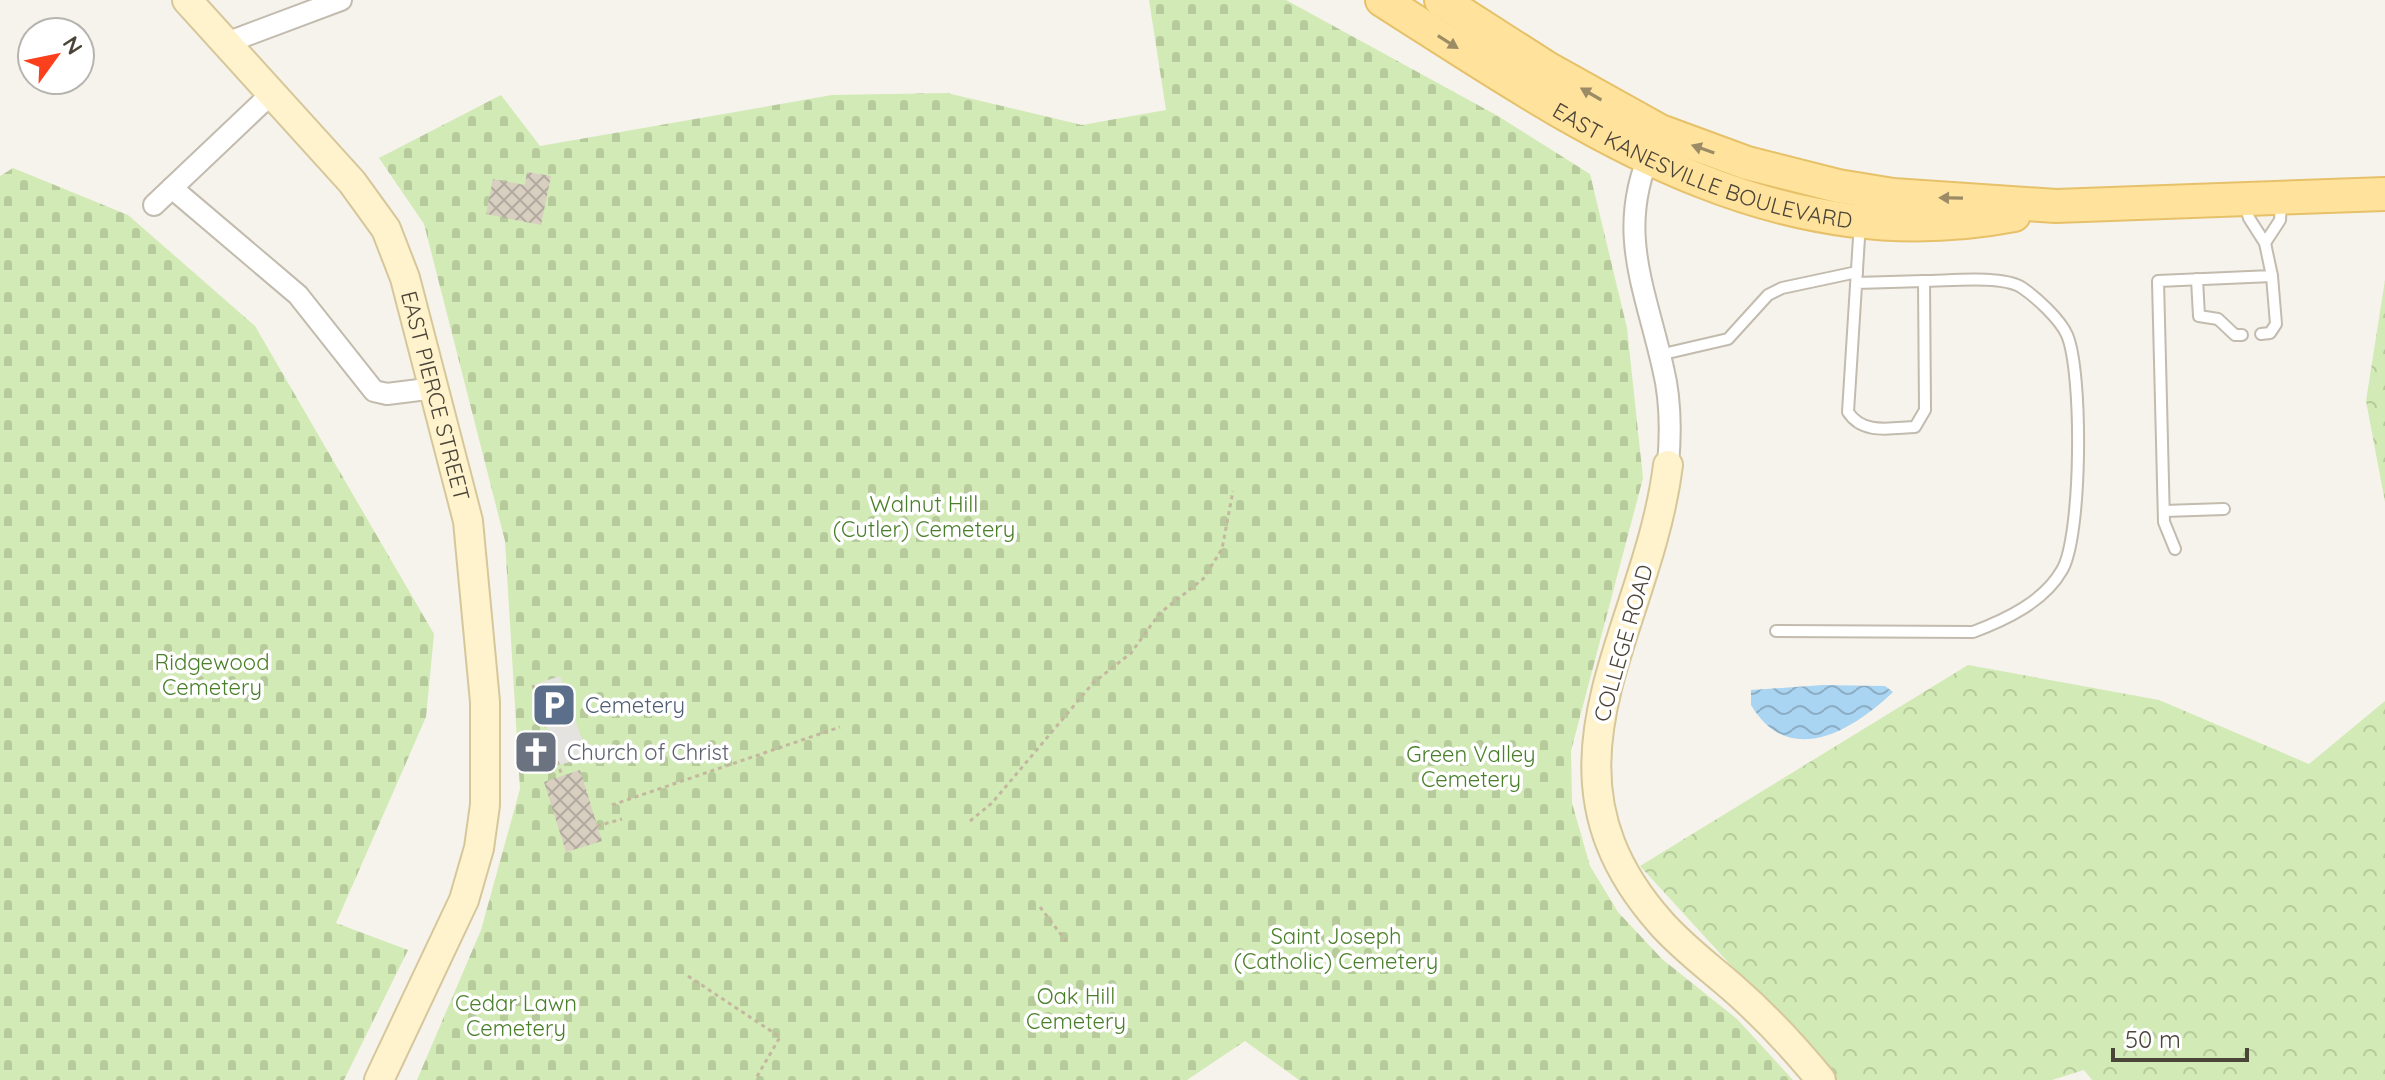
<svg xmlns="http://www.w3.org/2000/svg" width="2385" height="1080" font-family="Quicksand,sans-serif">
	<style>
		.forest { fill: url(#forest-crowns) }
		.cemetery { fill: url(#cemetery-stones) }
		.parking { fill: #e5e3e0 }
		.water { fill: url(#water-waves) }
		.building { fill: url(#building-cross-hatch) }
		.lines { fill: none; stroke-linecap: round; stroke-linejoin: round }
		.lane-casing { stroke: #c2bbae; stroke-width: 14 }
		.street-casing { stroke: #c2bbae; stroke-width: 24 }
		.secondary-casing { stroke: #d6c79b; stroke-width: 32 }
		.primary-casing { stroke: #e6c16a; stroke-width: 36 }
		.path { stroke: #c4b79f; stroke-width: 3; stroke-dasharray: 4 4; stroke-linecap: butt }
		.lane { stroke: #fff; stroke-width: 10 }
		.street { stroke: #fff; stroke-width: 20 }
		.secondary { stroke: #fff3cd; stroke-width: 28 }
		.primary { stroke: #ffe39c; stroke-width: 32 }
		.oneway { fill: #9c8c66 }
		.labels { text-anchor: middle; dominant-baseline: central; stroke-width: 7; stroke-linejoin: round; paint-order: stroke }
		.street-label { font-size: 22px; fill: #4b4439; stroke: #fff }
		.park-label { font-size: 22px; fill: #4a7f2a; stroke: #fff }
		.service-label { font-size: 22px; fill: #4e5e75; stroke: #fff; text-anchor: start }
		.worship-label { font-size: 22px; fill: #5b616d; stroke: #fff; text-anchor: start }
	</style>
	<defs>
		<pattern id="forest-crowns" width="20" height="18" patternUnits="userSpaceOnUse" patternTransform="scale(2)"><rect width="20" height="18" fill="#d2eab5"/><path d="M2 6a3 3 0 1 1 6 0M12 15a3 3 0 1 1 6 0" fill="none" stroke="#b6ca9c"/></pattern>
		<pattern id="cemetery-stones" width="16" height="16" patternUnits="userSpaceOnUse" patternTransform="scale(2)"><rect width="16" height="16" fill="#d2eab5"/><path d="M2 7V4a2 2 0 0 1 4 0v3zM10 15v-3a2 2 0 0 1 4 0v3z" fill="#b6ca9c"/></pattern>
		<pattern id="water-waves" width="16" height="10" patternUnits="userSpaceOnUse" patternTransform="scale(2)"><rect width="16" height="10" fill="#a9d4f2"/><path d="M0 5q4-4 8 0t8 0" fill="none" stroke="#8caec5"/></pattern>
		<pattern id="building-cross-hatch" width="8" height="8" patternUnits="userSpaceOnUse" patternTransform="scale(2)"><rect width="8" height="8" fill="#d8cfc1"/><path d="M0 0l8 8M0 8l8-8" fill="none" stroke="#b1aa9e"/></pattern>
	</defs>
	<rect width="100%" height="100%" fill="#f6f3ec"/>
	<g class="forest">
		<path d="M 2385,280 L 2385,502 L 2366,401 Z"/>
		<path d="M 1968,665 L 2159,700 L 2309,764 L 2385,701 L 2385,1080 L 2092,1080 L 2084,1070 L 2052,1080 L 1836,1080 L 1640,866 Z"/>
	</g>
	<g class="cemetery">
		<path d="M 1149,0 L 1286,0 L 1498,116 L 1590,174 L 1627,328 L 1643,478 L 1571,751 L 1572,803 L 1590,866 L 1618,912 L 1662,959 L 1737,1019 L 1793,1080 L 1299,1080 L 1245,1041 L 1187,1080 L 417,1080 L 481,930 L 520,789 L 505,541 L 424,224 L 379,158 L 501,95 L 540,146 L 832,95 L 947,93 L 1082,125 L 1166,110 Z"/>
		<path d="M 13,168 L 128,215 L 255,326 L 434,634 L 426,717 L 336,923 L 408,950 L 344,1080 L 0,1080 L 0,176 Z"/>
	</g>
	<path class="parking" d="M 560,676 L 588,757 L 559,765 L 533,685 Z"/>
	<path class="water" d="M 1823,685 L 1885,686 L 1893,692 C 1852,731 1789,769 1751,705 L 1751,690 Z"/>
	<g class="building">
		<path d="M 527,172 L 551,176 L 541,225 L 486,214 L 493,179 L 525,185 Z"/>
		<path d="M 580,770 L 602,841 L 566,852 L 544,782 Z"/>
	</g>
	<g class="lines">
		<g class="lane-casing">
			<g id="lane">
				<path d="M 2265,243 L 2280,220 L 2281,202"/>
				<path d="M 2197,279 L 2199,316 L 2218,319 L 2235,335 L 2242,335"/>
				<path d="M 1856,283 L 1924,281 L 1925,410 L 1915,427 C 1890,428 1863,435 1848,412 L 1860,222"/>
				<path d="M 2261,334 L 2270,333 L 2276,324 L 2272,276"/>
				<path d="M 1659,355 L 1728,339 L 1768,295 L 1782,288 L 1857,272"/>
				<path d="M 2164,511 L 2224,509"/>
				<path d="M 2175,549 L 2164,522 L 2158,281 L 2272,276 L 2265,243 L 2249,218 L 2245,205"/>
				<path d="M 1776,631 L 1973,632 C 2005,620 2044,602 2062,570 C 2082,537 2083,372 2067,335 C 2060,319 2036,297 2021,287 C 2001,275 1948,281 1924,281"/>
			</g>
		</g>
		<g class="street-casing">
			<g id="street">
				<path d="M 226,43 L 341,0"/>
				<path d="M 1652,148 C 1615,230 1645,287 1663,368 C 1671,400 1671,432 1668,465"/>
				<path d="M 172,188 L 298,295 L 374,391 L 387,394 L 435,388"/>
				<path d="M 154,205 L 272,93"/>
			</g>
		</g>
		<g class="secondary-casing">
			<g id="secondary">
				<path id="s1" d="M 187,0 L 352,182 L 386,229 L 405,278 L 468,521 L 485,702 L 485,805 L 479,848 L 464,900 L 379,1080"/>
				<path d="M 1668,465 C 1647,634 1522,767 1661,923 C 1682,947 1709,967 1733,988 C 1765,1016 1794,1047 1821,1080"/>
			</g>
		</g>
		<g class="primary-casing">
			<g id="primary">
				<path id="s2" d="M 1382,0 C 1577,124 1768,262 2014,215"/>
				<path d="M 1441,0 L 1547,68 L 1660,131 L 1747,163 L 1838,186 L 1893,195 L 2056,206 L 2385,194"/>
			</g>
		</g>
		<g class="path">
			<path d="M 533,685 L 562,776"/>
			<path d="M 612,805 L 840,727"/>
			<path d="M 970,821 L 992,803 L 1093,683 L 1131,653 L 1160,613 L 1203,579 L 1222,549 L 1233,491"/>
			<path d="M 597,826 L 622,819"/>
			<path d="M 1040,907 L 1066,941"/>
			<path d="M 688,976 L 780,1037 L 755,1080"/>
		</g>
		<use href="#lane" class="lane"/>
		<use href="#street" class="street"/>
		<use href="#secondary" class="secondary"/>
		<use href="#primary" class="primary"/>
	</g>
	<defs><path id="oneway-solid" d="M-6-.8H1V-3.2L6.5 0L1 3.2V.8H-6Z" transform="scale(2)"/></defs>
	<g class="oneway">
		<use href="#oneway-solid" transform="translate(1448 42) rotate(32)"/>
		<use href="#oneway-solid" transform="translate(1591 94) rotate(-150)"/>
		<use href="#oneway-solid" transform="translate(1703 149) rotate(-161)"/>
		<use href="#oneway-solid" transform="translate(1951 198) rotate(-179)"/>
	</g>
	<defs>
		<g id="parking-square" transform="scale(2.3)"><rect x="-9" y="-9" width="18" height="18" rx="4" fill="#5c6f8a" stroke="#fff"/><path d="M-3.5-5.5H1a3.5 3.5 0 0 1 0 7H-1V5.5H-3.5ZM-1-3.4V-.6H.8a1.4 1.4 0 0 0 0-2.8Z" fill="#fff"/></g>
		<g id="church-square" transform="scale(2.3)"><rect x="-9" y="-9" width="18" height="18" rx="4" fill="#6b7280" stroke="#fff"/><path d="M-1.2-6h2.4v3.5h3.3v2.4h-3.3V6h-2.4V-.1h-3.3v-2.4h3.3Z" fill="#fff"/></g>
	</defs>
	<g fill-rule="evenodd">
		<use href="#parking-square" x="554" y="705"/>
		<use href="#church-square" x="536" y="752"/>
	</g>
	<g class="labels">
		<g class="street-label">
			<text stroke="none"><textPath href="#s2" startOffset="364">EAST KANESVILLE BOULEVARD</textPath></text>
			<text stroke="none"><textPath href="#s1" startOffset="478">EAST PIERCE STREET</textPath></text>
			<text transform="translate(1623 643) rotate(-74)">COLLEGE ROAD</text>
		</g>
		<g class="park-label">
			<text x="924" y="504">Walnut Hill<tspan x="924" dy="25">(Cutler) Cemetery</tspan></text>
			<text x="212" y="662">Ridgewood<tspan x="212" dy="25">Cemetery</tspan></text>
			<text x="1471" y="754">Green Valley<tspan x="1471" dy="25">Cemetery</tspan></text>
			<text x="1336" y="936">Saint Joseph<tspan x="1336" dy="25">(Catholic) Cemetery</tspan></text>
			<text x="1076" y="996">Oak Hill<tspan x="1076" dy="25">Cemetery</tspan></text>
			<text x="516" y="1003">Cedar Lawn<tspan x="516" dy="25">Cemetery</tspan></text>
		</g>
		<g class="service-label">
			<text x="585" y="705">Cemetery</text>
		</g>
		<g class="worship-label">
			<text x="567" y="752">Church of Christ</text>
		</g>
	</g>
	<g transform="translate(56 56) rotate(57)"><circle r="38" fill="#ffffff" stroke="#b7b4b0" stroke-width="2"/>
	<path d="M0-6L14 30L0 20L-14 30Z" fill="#fc3f1d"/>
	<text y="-12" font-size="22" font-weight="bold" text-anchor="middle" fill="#4b4439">N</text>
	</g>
	<path d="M2113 1048v12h134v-12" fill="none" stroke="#4b4439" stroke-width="4"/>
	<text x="2125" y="1048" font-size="24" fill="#4b4439" stroke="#ffffff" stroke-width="6" paint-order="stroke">50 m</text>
</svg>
